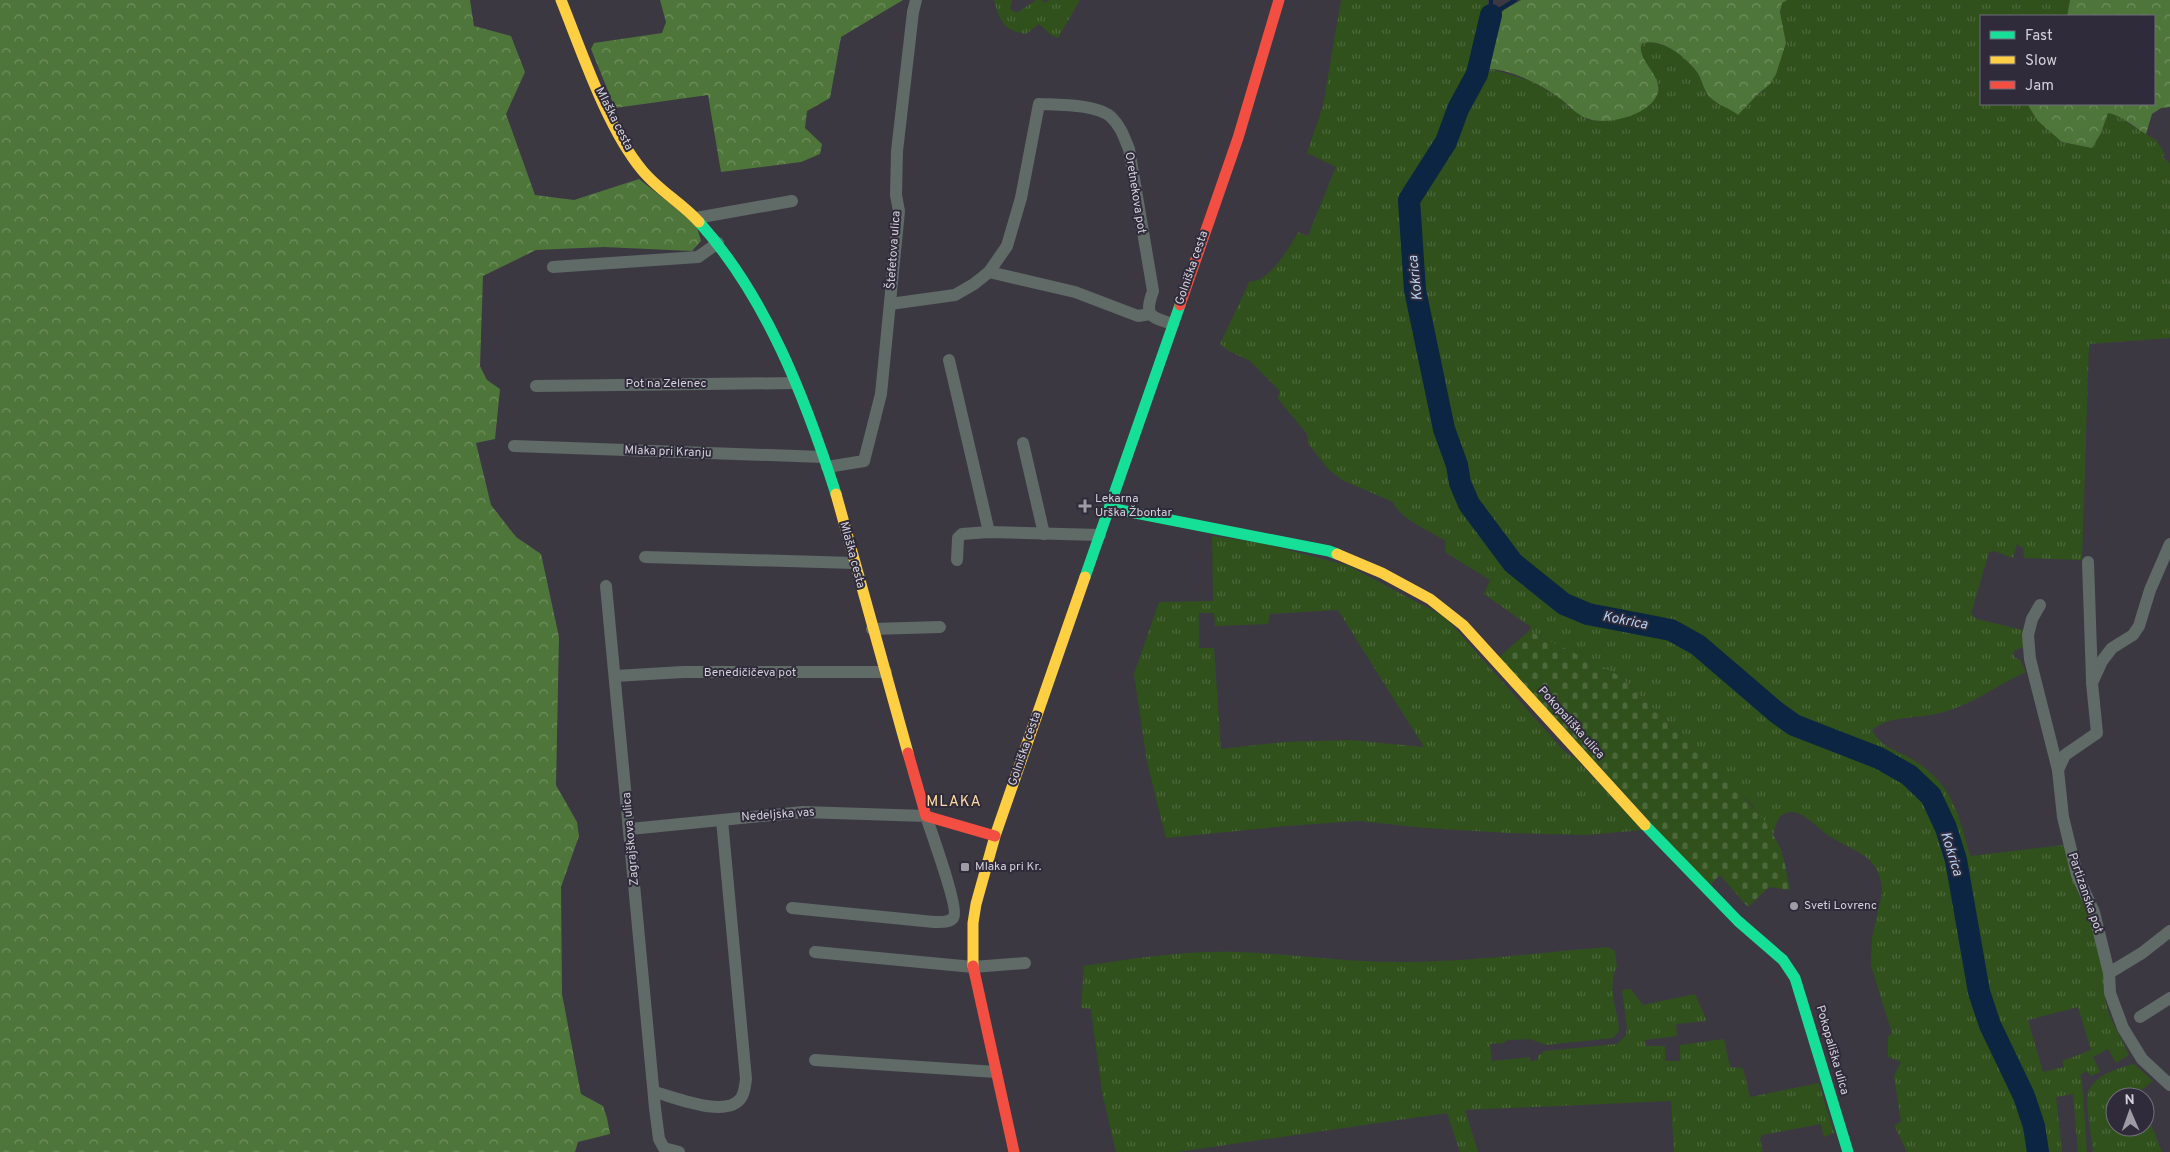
<svg xmlns="http://www.w3.org/2000/svg" width="2170" height="1152" font-family="Overpass,sans-serif">
	<style>
		.grass { fill: url(#grass-tufts); fill-rule: evenodd }
		.forest { fill: url(#forest-crowns) }
		.cemetery { fill: url(#cemetery-stones) }
		.lines { fill: none; stroke-linecap: round; stroke-linejoin: round }
		.stream { stroke: #0b2542; stroke-width: 4 }
		.river { stroke: #0b2542; stroke-width: 22 }
		.street { stroke: #606a67; stroke-width: 12 }
		.fast { stroke: #16e098; stroke-width: 11 }
		.slow { stroke: #ffcf43; stroke-width: 11 }
		.jam { stroke: #f24e42; stroke-width: 11 }
		.poi-dot { fill: #9e9ba5; stroke: #2f2b3a; stroke-width: 2 }
		.labels { text-anchor: middle; dominant-baseline: central; stroke-width: 4; stroke-linejoin: round; paint-order: stroke }
		.street-label { font-size: 12px; fill: #d3d0da; stroke: #2f2b3a }
		.poi-label { font-size: 12px; fill: #d3d0da; stroke: #2f2b3a; text-anchor: start }
		.water-label { font-size: 14px; font-style: italic; fill: #b4d1f3; stroke: #2f2b3a }
		.quarter-label { font-size: 15px; letter-spacing: 1px; fill: #fedba5; stroke: #2f2b3a }
	</style>
	<defs>
		<pattern id="grass-tufts" width="24" height="20" patternUnits="userSpaceOnUse" patternTransform="scale(1.25)"><rect width="24" height="20" fill="#30511c"/><path d="M3 7l-1-3M5 7V3M7 7l1-3M15 17l-1-3M17 17v-4M19 17l1-3" fill="none" stroke="#4d693c"/></pattern>
		<pattern id="forest-crowns" width="20" height="18" patternUnits="userSpaceOnUse" patternTransform="scale(1.25)"><rect width="20" height="18" fill="#4f763a"/><path d="M2 6a3 3 0 1 1 6 0M12 15a3 3 0 1 1 6 0" fill="none" stroke="#708f5f"/></pattern>
		<pattern id="cemetery-stones" width="16" height="16" patternUnits="userSpaceOnUse" patternTransform="scale(1.25)"><rect width="16" height="16" fill="#30511c"/><path d="M2 7V4a2 2 0 0 1 4 0v3zM10 15v-3a2 2 0 0 1 4 0v3z" fill="#4d693c"/></pattern>
	</defs>
	<rect width="100%" height="100%" fill="#3b3842"/>
	<g class="grass">
		<path d="M 994,0 L 1012,0 L 1010,9 L 1017,13 L 1036,0 L 1042,0 L 1045,3 L 1049,0 L 1080,0 L 1058,38 L 1051,35 L 1039,24 L 1026,34 C 1003,30 1000,21 994,0 Z"/>
		<path d="M 1341,0 L 1488,0 C 1488,25 1483,52 1473,74 C 1469,84 1458,96 1460,107 L 1484,69 L 1488,68 L 1531,81 L 1559,97 L 1570,108 L 1589,120 L 1602,121 L 1659,86 L 1640,53 L 1641,44 C 1660,36 1686,57 1697,72 C 1702,79 1703,89 1709,96 C 1715,104 1730,108 1739,114 L 1757,95 L 1762,92 L 1786,43 L 1780,12 L 1782,3 L 1787,0 L 2070,0 L 2067,16 L 1981,16 L 1981,104 L 2029,104 L 2029,107 L 2062,142 L 2092,148 L 2101,133 L 2108,113 L 2118,114 L 2129,124 L 2156,140 L 2165,154 L 2162,157 L 2170,163 L 2170,338 L 2089,344 L 2082,560 L 2024,558 L 2023,548 L 2017,544 L 2013,558 L 1994,551 L 1989,552 L 1971,614 L 1977,619 L 2023,630 L 2023,647 L 2014,651 L 2014,657 L 2020,660 L 2026,672 C 1993,687 1969,708 1931,715 C 1911,718 1888,717 1872,730 C 1883,750 1897,749 1915,761 C 1953,785 1959,816 1970,856 L 2064,845 L 2089,911 L 2104,969 L 2105,999 L 2109,1014 L 2129,1055 L 2116,1063 L 2108,1049 L 2093,1057 L 2100,1072 L 2091,1076 L 2086,1071 L 2080,1075 L 2082,1081 L 2087,1152 L 2078,1152 L 2073,1094 L 2056,1097 L 2062,1152 L 2042,1152 C 2041,1102 2011,1059 1992,1015 C 1988,1002 1987,990 1985,978 C 1983,968 1978,958 1976,949 C 1972,930 1969,911 1966,892 C 1960,861 1957,829 1939,802 C 1899,741 1832,750 1780,712 C 1765,702 1756,690 1746,676 L 1738,676 L 1699,643 L 1675,627 L 1652,620 L 1620,617 L 1589,611 L 1572,601 L 1548,580 L 1525,566 L 1507,551 L 1470,500 L 1462,480 L 1460,463 L 1447,427 L 1445,410 L 1441,407 C 1431,423 1447,445 1452,461 C 1457,474 1457,489 1463,501 C 1483,543 1536,609 1584,618 C 1598,620 1612,620 1626,622 C 1646,625 1677,635 1695,645 C 1702,649 1709,657 1715,662 C 1739,683 1767,714 1795,728 C 1837,750 1893,757 1924,796 C 1950,829 1962,903 1967,945 C 1969,960 1969,977 1972,992 C 1979,1028 2003,1058 2017,1091 C 2025,1110 2030,1132 2033,1152 L 1907,1152 L 1894,1125 L 1901,1122 L 1894,1076 L 1901,1062 L 1888,1057 L 1888,1037 L 1892,1033 L 1871,966 L 1872,938 L 1882,893 C 1882,855 1854,852 1829,836 C 1817,828 1796,801 1780,817 C 1776,821 1775,829 1773,835 L 1752,805 L 1622,678 L 1529,631 L 1531,627 L 1484,594 L 1490,580 L 1445,552 L 1446,541 C 1431,532 1399,518 1393,502 L 1342,480 L 1328,469 L 1308,443 L 1307,434 L 1278,399 L 1280,391 L 1250,361 L 1229,351 L 1220,344 L 1250,281 C 1267,285 1291,246 1298,232 L 1308,236 L 1336,167 L 1307,153 L 1323,106 ZM 2078,1007 L 2091,1050 L 2062,1061 L 2064,1067 L 2043,1072 L 2028,1020 Z"/>
		<path d="M 1212,536 L 1262,543 L 1349,566 L 1445,617 L 1565,752 L 1575,758 L 1643,830 L 1587,835 L 1509,833 L 1426,828 L 1359,821 L 1287,826 L 1166,838 L 1147,762 L 1134,674 L 1159,602 L 1213,601 ZM 1338,610 L 1424,747 L 1350,740 L 1283,742 L 1221,749 L 1214,648 L 1199,648 L 1199,613 L 1214,613 L 1215,626 L 1268,624 L 1270,614 Z"/>
		<path d="M 1608,947 L 1615,951 L 1617,967 C 1606,986 1618,1009 1619,1031 L 1613,1038 L 1546,1045 L 1530,1039 L 1508,1040 L 1503,1043 L 1490,1044 L 1492,1061 L 1530,1057 L 1530,1061 L 1538,1060 L 1538,1056 L 1545,1051 L 1617,1044 L 1626,1035 L 1627,1028 L 1622,990 L 1631,989 L 1643,1005 L 1695,994 L 1707,1021 L 1676,1024 L 1677,1036 L 1645,1040 L 1646,1046 L 1665,1046 L 1665,1061 L 1680,1061 L 1680,1045 L 1724,1039 L 1730,1067 L 1743,1068 L 1750,1097 L 1819,1083 L 1834,1133 L 1824,1137 L 1821,1124 L 1762,1135 L 1760,1140 L 1763,1151 L 1760,1152 L 1674,1152 L 1671,1101 L 1465,1110 L 1478,1152 L 1460,1152 L 1447,1113 L 1178,1152 L 1116,1152 L 1102,1092 L 1091,1009 L 1081,1008 L 1084,966 C 1134,958 1189,950 1238,952 C 1292,954 1343,962 1397,962 C 1467,962 1538,953 1608,947 Z"/>
		<path d="M 2134,1064 L 2153,1081 L 2139,1092 L 2140,1097 L 2115,1097 L 2115,1127 L 2145,1127 L 2145,1109 L 2162,1152 L 2093,1152 C 2092,1138 2085,1104 2088,1093 C 2093,1075 2119,1068 2134,1064 Z"/>
	</g>
	<g class="forest">
		<path d="M 0,0 L 470,0 L 474,26 L 511,36 L 525,72 L 506,114 L 535,195 L 574,200 L 639,179 L 696,224 L 701,241 L 692,251 L 604,247 L 536,250 L 483,276 L 480,366 L 487,380 L 500,389 L 495,439 L 476,443 L 491,505 L 516,537 L 541,554 L 559,637 L 556,785 L 577,822 L 579,836 L 561,887 L 562,994 L 581,1094 L 603,1106 L 607,1118 L 610,1134 L 578,1142 L 575,1152 L 0,1152 Z"/>
		<path d="M 660,0 L 903,0 L 841,37 L 830,98 L 807,111 L 805,128 L 822,144 L 820,154 L 801,162 L 721,172 L 708,95 L 615,108 L 591,49 L 594,43 L 662,33 L 666,22 Z"/>
		<path d="M 1521,0 L 1787,0 L 1782,3 L 1780,12 L 1786,43 L 1776,74 L 1770,84 L 1757,95 L 1738,115 C 1730,108 1715,104 1709,96 C 1703,89 1702,79 1697,72 C 1686,57 1660,36 1641,44 C 1638,62 1662,75 1658,92 C 1653,114 1608,126 1589,119 C 1576,115 1568,104 1558,97 C 1541,84 1505,67 1484,69 L 1496,19 L 1504,10 Z"/>
		<path d="M 2070,0 L 2170,0 L 2170,107 L 2161,108 L 2152,114 L 2146,134 C 2133,127 2122,115 2108,113 L 2101,133 L 2092,148 L 2062,142 L 2038,121 L 2029,107 L 2029,104 L 2154,104 L 2154,16 L 2067,16 Z"/>
	</g>
	<path class="cemetery" d="M 1529,631 L 1611,671 L 1622,678 L 1736,789 L 1764,820 L 1780,847 L 1784,860 L 1790,890 L 1769,887 L 1748,907 L 1720,875 L 1709,886 L 1499,657 Z"/>
	<g class="lines">
		<path class="stream" d="M 1491,0 L 1491,15 L 1515,0"/>
		<path class="river" d="M 1491,15 L 1477,74 L 1458,109 L 1446,142 L 1409,200 L 1415,290 L 1444,429 L 1457,465 L 1460,483 L 1469,504 L 1513,563 L 1564,604 L 1588,614 L 1671,630 L 1698,645 L 1776,712 L 1794,725 L 1879,758 L 1909,775 L 1931,796 L 1946,828 L 1956,860 L 1979,992 L 1990,1025 L 2024,1096 L 2034,1126 L 2038,1152"/>
		<g class="street">
			<path d="M 696,218 L 792,201"/>
			<path d="M 553,267 L 698,257 L 718,243"/>
			<path d="M 989,272 L 1075,292 L 1138,316 L 1150,314"/>
			<path d="M 890,304 L 955,295 L 974,284 L 989,272 L 1007,246 L 1021,198 L 1039,104 C 1058,105 1099,104 1112,118 C 1121,127 1124,137 1129,149 L 1153,291 C 1144,316 1150,317 1173,324"/>
			<path d="M 949,360 L 989,532"/>
			<path d="M 536,386 L 795,383"/>
			<path d="M 1023,443 L 1044,534"/>
			<path d="M 514,446 L 823,457"/>
			<path d="M 827,467 L 864,461 L 881,394 L 899,211 L 896,195 L 897,151 L 913,12 L 916,0"/>
			<path d="M 2170,544 L 2150,590 L 2139,626 L 2133,635 L 2112,648 L 2102,661 L 2092,683 L 2097,733 L 2065,755 L 2058,770 L 2063,817 L 2077,875 L 2094,912 L 2109,973 L 2110,993 L 2123,1028 L 2142,1059 L 2170,1085"/>
			<path d="M 645,557 L 854,563"/>
			<path d="M 957,560 L 958,538 L 962,534 L 989,532 L 1100,535"/>
			<path d="M 2088,562 L 2092,680"/>
			<path d="M 606,586 L 655,1108 L 659,1139 L 664,1148 L 679,1152"/>
			<path d="M 2040,605 L 2032,619 L 2028,635 L 2030,659 L 2058,770"/>
			<path d="M 872,629 L 940,627"/>
			<path d="M 615,676 L 683,672 L 886,672"/>
			<path d="M 630,829 L 803,812 L 926,816 C 930,829 960,910 953,918 C 949,923 940,922 934,922 L 792,908"/>
			<path d="M 815,952 L 973,967 L 1025,963"/>
			<path d="M 2109,973 L 2142,953 L 2170,931"/>
			<path d="M 2140,1017 L 2170,998"/>
			<path d="M 815,1060 L 996,1072"/>
			<path d="M 655,1092 C 674,1097 727,1119 741,1098 C 745,1092 745,1085 746,1079 L 722,820"/>
		</g>
		<g class="fast">
			<path d="M 699,222 C 767,298 805,398 836,494"/>
			<path d="M 1110,508 L 1329,551 L 1337,554"/>
			<path d="M 1085,577 L 1180,305"/>
			<path d="M 1645,825 L 1738,921 L 1783,960 L 1795,978 L 1848,1152"/>
		</g>
		<g class="slow">
			<path d="M 561,0 C 582,52 607,128 642,170 C 658,190 682,203 699,222"/>
			<path d="M 836,494 L 908,753"/>
			<path d="M 1337,554 L 1382,573 L 1430,599 L 1463,625 L 1645,825"/>
			<path d="M 973,966 L 973,923 L 976,904 L 995,836 L 1085,577"/>
		</g>
		<g class="jam">
			<path d="M 1180,305 L 1238,138 L 1279,0"/>
			<path d="M 908,753 L 926,816 L 995,836"/>
			<path d="M 973,966 L 1014,1152"/>
		</g>
	</g>
	<g class="poi-dot">
		<path d="M1082.5 498.5h5v5h5v5h-5v5h-5v-5h-5v-5h5z"/>
		<rect x="960" y="862" width="10" height="10" rx="2.5"/>
		<circle cx="1794" cy="906" r="5"/>
	</g>
	<g class="labels">
		<g class="street-label">
			<text transform="translate(614 119) rotate(63)">Mlaška cesta</text>
			<text transform="translate(1135 193) rotate(81)">Oretnekova pot</text>
			<text transform="translate(894 250) rotate(-86)">Štefetova ulica</text>
			<text transform="translate(1192 268) rotate(-71)">Golniška cesta</text>
			<text x="666" y="384">Pot na Zelenec</text>
			<text transform="translate(668 452) rotate(2)">Mlaka pri Kranju</text>
			<text transform="translate(852 555) rotate(75)">Mlaška cesta</text>
			<text x="750" y="673">Benedičičeva pot</text>
			<text transform="translate(1571 723) rotate(48)">Pokopališka ulica</text>
			<text transform="translate(1025 749) rotate(-71)">Golniška cesta</text>
			<text transform="translate(778 815) rotate(-4)">Nedeljska vas</text>
			<text transform="translate(631 839) rotate(-95)">Zagrajškova ulica</text>
			<text transform="translate(2085 893) rotate(71)">Partizanska pot</text>
			<text transform="translate(1832 1050) rotate(74)">Pokopališka ulica</text>
		</g>
		<g class="poi-label">
			<text x="1095" y="499">Lekarna<tspan x="1095" dy="14">Urška Žbontar</tspan></text>
			<text x="975" y="867">Mlaka pri Kr.</text>
			<text x="1804" y="906">Sveti Lovrenc</text>
		</g>
		<g class="water-label">
			<text transform="translate(1416 278) rotate(-96)">Kokrica</text>
			<text transform="translate(1625 621) rotate(11)">Kokrica</text>
			<text transform="translate(1951 854) rotate(73)">Kokrica</text>
		</g>
		<g class="quarter-label">
			<text x="954" y="802">MLAKA</text>
		</g>
	</g>
	<rect x="1980" y="15" width="175" height="90" fill="#2f2b3a" stroke="#716d7a"/>
	<rect x="1990" y="31" width="25" height="8" fill="#16e098" stroke="#716d7a"/>
	<text x="2025" y="40" font-size="15" fill="#d3d0da">Fast</text>
	<rect x="1990" y="56" width="25" height="8" fill="#ffcf43" stroke="#716d7a"/>
	<text x="2025" y="65" font-size="15" fill="#d3d0da">Slow</text>
	<rect x="1990" y="81" width="25" height="8" fill="#f24e42" stroke="#716d7a"/>
	<text x="2025" y="90" font-size="15" fill="#d3d0da">Jam</text>
	<g transform="translate(2130 1112) rotate(358)"><circle r="24" fill="#2f2b3a" stroke="#716d7a"/>
	<path d="M0-4L9 19L0 12L-9 19Z" fill="#9e9ba5"/>
	<text y="-8" font-size="14" font-weight="bold" text-anchor="middle" fill="#d3d0da">N</text>
	</g>
</svg>
